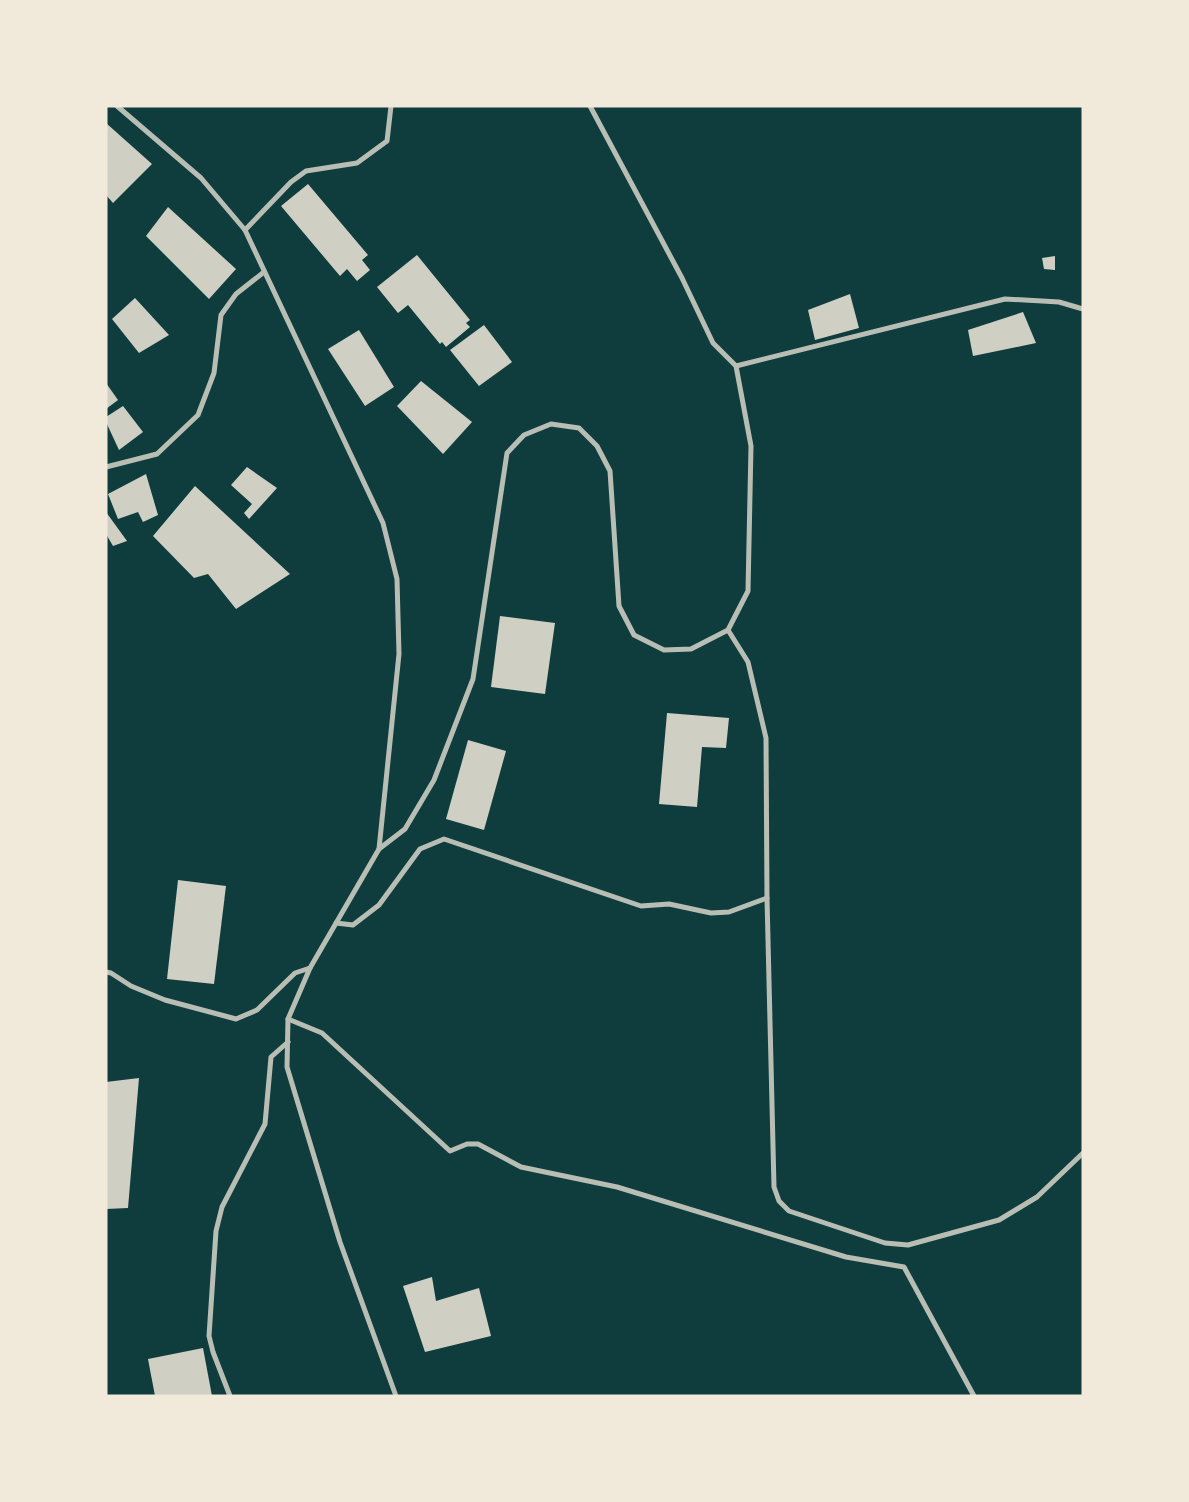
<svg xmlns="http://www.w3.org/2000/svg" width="1189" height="1502" font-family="'Source Serif 4',serif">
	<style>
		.building { fill: #cfcfc3 }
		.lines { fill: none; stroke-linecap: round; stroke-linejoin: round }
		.minor { stroke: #b8beb3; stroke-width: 5 }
	</style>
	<rect width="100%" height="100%" fill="#0f3d3e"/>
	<g class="building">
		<path d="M 106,123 L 152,164 L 113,203 L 106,195 Z"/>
		<path d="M 308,184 L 368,255 L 362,260 L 370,270 L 357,281 L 347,269 L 340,276 L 281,206 Z"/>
		<path d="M 168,207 L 236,269 L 209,299 L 146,236 Z"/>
		<path d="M 417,255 L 470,320 L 466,323 L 470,327 L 446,347 L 442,342 L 440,344 L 408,305 L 398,313 L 377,287 Z"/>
		<path d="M 1055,256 L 1055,270 L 1044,269 L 1042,258 Z"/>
		<path d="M 850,294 L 859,328 L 815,340 L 808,310 Z"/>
		<path d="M 135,298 L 169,335 L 139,353 L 112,319 Z"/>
		<path d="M 1023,312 L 1036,343 L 973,356 L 968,330 Z"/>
		<path d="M 484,325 L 512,362 L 479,386 L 450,350 Z"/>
		<path d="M 359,330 L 394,387 L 365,406 L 328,349 Z"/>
		<path d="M 421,381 L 472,422 L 443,454 L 397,406 Z"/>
		<path d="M 106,383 L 118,400 L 106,409 Z"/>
		<path d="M 123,406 L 143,432 L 119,450 L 106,422 L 106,417 Z"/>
		<path d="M 247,467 L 277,488 L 249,519 L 244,513 L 252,504 L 231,485 Z"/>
		<path d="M 146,474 L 158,515 L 143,522 L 138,512 L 118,519 L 108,494 Z"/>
		<path d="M 195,486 L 290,574 L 236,609 L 208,574 L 194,578 L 153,536 Z"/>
		<path d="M 106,512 L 127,541 L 113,546 L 106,534 Z"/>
		<path d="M 500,616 L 555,623 L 545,694 L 491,687 Z"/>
		<path d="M 667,713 L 729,718 L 726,748 L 702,747 L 697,807 L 659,804 Z"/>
		<path d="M 468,740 L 506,751 L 484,830 L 446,819 Z"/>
		<path d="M 178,880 L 226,886 L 214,984 L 167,979 Z"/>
		<path d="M 139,1078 L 128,1208 L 106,1209 L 106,1082 Z"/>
		<path d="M 432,1277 L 436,1301 L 479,1288 L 491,1336 L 425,1352 L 403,1286 Z"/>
		<path d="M 203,1348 L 212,1396 L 155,1396 L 148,1359 Z"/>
	</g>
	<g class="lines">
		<g class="minor">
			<path d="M 117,106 L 201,178 L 245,230 L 383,523 L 397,579 L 399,654 L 379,849"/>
			<path d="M 245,230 L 291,182 L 306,171 L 357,163 L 387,141 L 391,106"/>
			<path d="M 736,366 L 1005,299 L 1059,302 L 1083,309"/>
			<path d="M 106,467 L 157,454 L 198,415 L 214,373 L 221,315 L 236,294 L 264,272"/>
			<path d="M 728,630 L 748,662 L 766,738 L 767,898 L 774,1187 L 779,1201 L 789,1211 L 885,1243 L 908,1245 L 999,1220 L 1037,1197 L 1083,1153"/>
			<path d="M 336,923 L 353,925 L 379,905 L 420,849 L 444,839 L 641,906 L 669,904 L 711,913 L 729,912 L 767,898"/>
			<path d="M 106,972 L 111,973 L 131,986 L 165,1000 L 236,1019 L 257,1010 L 295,973 L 310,968"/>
			<path d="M 288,1019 L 322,1033 L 450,1151 L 467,1144 L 478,1144 L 521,1167 L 617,1187 L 846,1257 L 904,1267 L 974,1396"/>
			<path d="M 230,1396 L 213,1352 L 209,1336 L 216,1231 L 222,1207 L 265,1124 L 271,1057 L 288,1042"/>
			<path d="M 396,1396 L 340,1242 L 287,1067 L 288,1019 L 310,968 L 379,849 L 405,829 L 434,780 L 473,679 L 507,453 L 524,435 L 551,424 L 579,428 L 597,446 L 610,471 L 619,606 L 634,635 L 664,650 L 691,649 L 728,630 L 748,591 L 751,446 L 736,366 L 713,343 L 682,278 L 590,106"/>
		</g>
	</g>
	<rect width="1189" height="1502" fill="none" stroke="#f1e9da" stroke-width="215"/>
</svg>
